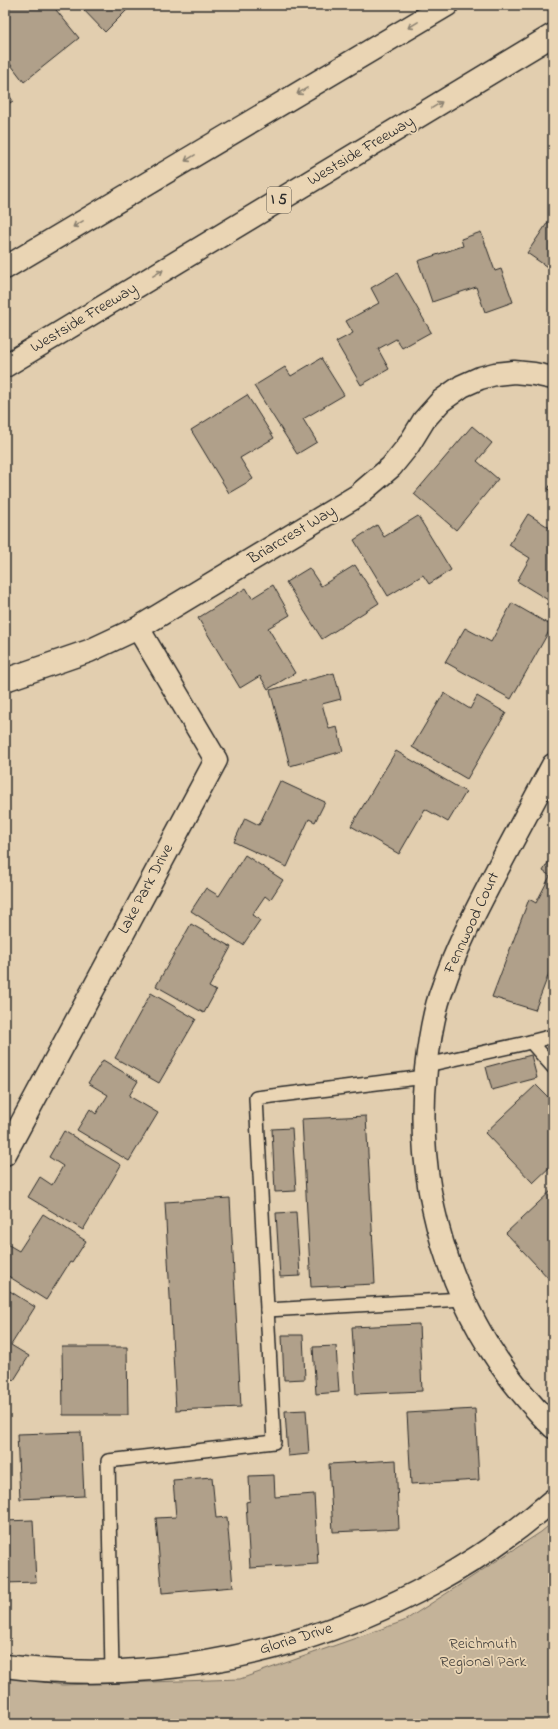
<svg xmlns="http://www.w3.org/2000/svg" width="558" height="1729" font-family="'Indie Flower',sans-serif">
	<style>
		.green { fill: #c4b399; stroke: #786f62 }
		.building { fill: #b0a08a; stroke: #2b2b2b }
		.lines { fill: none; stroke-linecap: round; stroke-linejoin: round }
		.service-casing { stroke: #2b2b2b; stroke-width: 16 }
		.minor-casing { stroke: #2b2b2b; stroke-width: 25 }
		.tertiary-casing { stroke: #2b2b2b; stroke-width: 25 }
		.motorway-casing { stroke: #2b2b2b; stroke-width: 25 }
		.service { stroke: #ead5b4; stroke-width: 13 }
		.minor { stroke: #ead5b4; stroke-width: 22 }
		.tertiary { stroke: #ead5b4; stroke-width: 22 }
		.motorway { stroke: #ead5b4; stroke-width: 22 }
		.oneway { stroke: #8a8070 }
		.labels { text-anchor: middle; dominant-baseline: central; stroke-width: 3.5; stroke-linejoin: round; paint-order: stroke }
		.shield { fill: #ead5b4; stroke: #645e54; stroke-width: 1 }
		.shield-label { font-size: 15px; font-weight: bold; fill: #2b2b2b }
		.street-label { font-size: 16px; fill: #2b2b2b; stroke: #ead5b4 }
		.park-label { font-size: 16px; fill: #4a4641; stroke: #ead5b4 }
	</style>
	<rect width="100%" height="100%" fill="#e2ceaf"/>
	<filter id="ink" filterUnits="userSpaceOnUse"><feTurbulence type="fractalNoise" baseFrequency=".025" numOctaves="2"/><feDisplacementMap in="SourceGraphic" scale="8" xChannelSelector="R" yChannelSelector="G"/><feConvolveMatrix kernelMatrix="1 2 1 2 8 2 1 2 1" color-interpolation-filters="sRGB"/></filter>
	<g filter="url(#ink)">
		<path class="green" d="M 553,1522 L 553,1724 L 5,1724 L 5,1675 L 62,1685 L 240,1679 L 404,1621 L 541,1532 Z"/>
		<g class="building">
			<path d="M 13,5 L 52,5 L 79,38 L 24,82 L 5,57 L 5,11 Z"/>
			<path d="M 79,5 L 132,5 L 105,32 Z"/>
			<path d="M 5,89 L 13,101 L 5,106 Z"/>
			<path d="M 552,216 L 553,217 L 553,271 L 527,253 Z"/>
			<path d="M 481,232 L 495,271 L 501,269 L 513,302 L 485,312 L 476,287 L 432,302 L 418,261 L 463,246 L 461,239 Z"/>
			<path d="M 397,273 L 431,332 L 402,348 L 396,339 L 378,349 L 389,369 L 361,385 L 336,342 L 353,333 L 346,321 L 379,303 L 371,288 Z"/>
			<path d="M 321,358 L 344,395 L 303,419 L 317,442 L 297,454 L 254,386 L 285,367 L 291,376 Z"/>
			<path d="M 247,395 L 274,438 L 240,458 L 253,479 L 229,493 L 191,430 Z"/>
			<path d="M 472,426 L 492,443 L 477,461 L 498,479 L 456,530 L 414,494 Z"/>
			<path d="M 553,481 L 553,492 L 548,489 Z"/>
			<path d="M 528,514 L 553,530 L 553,603 L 517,581 L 530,558 L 509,545 Z"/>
			<path d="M 418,516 L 451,570 L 429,584 L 423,575 L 388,596 L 354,540 L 377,525 L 384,537 Z"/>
			<path d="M 355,565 L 379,603 L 322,639 L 286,582 L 309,568 L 321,586 Z"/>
			<path d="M 273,585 L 290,615 L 268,628 L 295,673 L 268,689 L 260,676 L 240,688 L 198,618 L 246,588 L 252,598 Z"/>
			<path d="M 512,603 L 552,626 L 511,699 L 445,662 L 465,628 L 491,642 Z"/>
			<path d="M 334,673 L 341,699 L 322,704 L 329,729 L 337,727 L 343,751 L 290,766 L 270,690 Z"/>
			<path d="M 444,693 L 470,709 L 477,696 L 506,713 L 467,779 L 412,747 Z"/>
			<path d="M 396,751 L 466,792 L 448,822 L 425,809 L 399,854 L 351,826 Z"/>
			<path d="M 280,781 L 325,802 L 315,822 L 309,819 L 287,867 L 234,842 L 245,818 L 259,825 Z"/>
			<path d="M 553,854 L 553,963 L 535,1010 L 492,997 L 529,899 L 536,903 L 550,876 L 543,871 Z"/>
			<path d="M 245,855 L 283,880 L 270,900 L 265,896 L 252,915 L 260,920 L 243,945 L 191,911 L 206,888 L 219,896 Z"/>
			<path d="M 191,924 L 231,947 L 209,987 L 216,991 L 204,1013 L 156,986 Z"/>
			<path d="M 151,993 L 196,1019 L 159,1083 L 115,1058 Z"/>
			<path d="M 531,1055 L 537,1078 L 492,1090 L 486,1067 Z"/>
			<path d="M 103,1060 L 138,1081 L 129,1096 L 158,1113 L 129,1161 L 77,1130 L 90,1109 L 96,1114 L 108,1095 L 88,1083 Z"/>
			<path d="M 536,1085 L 553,1102 L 553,1164 L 533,1183 L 485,1133 Z"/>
			<path d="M 366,1116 L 375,1284 L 311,1287 L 302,1119 Z"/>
			<path d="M 292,1128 L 296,1191 L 275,1192 L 272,1129 Z"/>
			<path d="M 64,1131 L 121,1165 L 83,1230 L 28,1197 L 40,1177 L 52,1185 L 63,1166 L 49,1157 Z"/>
			<path d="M 553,1189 L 553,1283 L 506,1233 Z"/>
			<path d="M 230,1198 L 241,1407 L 176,1410 L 165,1202 Z"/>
			<path d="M 296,1212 L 300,1276 L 280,1277 L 276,1213 Z"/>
			<path d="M 43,1214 L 86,1241 L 72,1263 L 70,1262 L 46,1300 L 5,1274 L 5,1247 L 7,1244 L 19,1251 Z"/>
			<path d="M 5,1288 L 35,1307 L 11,1345 L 29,1356 L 14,1380 L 5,1374 Z"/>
			<path d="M 553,1310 L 553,1322 L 547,1315 Z"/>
			<path d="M 419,1324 L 422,1391 L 356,1394 L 352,1327 Z"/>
			<path d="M 282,1335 L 303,1335 L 305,1379 L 284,1380 Z"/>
			<path d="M 336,1346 L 339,1392 L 316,1394 L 313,1347 Z"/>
			<path d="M 62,1347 L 127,1347 L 128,1415 L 63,1415 Z"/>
			<path d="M 475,1409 L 479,1480 L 411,1484 L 407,1413 Z"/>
			<path d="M 306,1410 L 309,1454 L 288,1456 L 285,1411 Z"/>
			<path d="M 81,1432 L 84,1496 L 20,1499 L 17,1434 Z"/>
			<path d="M 396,1460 L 399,1529 L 333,1532 L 329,1464 Z"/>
			<path d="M 274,1475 L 275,1497 L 314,1494 L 318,1564 L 250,1568 L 246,1502 L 250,1501 L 249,1476 Z"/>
			<path d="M 212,1477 L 216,1518 L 227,1517 L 233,1587 L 162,1593 L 156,1518 L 176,1517 L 173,1480 Z"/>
			<path d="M 33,1520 L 36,1582 L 5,1583 L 5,1521 Z"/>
		</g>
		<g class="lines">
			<g class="service-casing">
				<g id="service">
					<path d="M 531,1042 L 553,1067"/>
					<path d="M 427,1065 L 522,1044 L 553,1036"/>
					<path d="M 267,1310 L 463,1299"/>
					<path d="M 112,1672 L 108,1461 L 274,1442 L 256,1098 L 425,1077"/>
				</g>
			</g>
			<g class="minor-casing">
				<g id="minor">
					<path d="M 5,680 L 89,651 L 138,628 L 357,496 L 391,467 L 408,446 L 424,420 L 441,401 L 462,386 L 480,378 L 495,374 L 514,372 L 534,374 L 553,378"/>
					<path d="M 553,765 C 535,799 516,834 498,868 C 478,907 457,945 443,987 C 433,1012 429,1042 426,1069 C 412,1201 458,1333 553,1427"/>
					<path d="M 5,1154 L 216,760 L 138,628"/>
				</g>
			</g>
			<g class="tertiary-casing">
				<path id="tertiary" d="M 5,1666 C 198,1692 407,1628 553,1500"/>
			</g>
			<g class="motorway-casing">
				<g id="motorway">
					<path d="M 5,268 L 447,5"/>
					<path d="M 5,366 L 553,35"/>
				</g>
			</g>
			<use href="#service" class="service"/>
			<use href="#minor" class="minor"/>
			<use href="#tertiary" class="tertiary"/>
			<use href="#motorway" class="motorway"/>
		</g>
		<defs><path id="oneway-shaft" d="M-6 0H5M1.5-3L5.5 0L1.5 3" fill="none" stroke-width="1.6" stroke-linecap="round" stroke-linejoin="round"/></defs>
		<g class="oneway">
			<use href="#oneway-shaft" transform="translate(413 25) rotate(149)"/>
			<use href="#oneway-shaft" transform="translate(302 91) rotate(149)"/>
			<use href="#oneway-shaft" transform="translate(437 105) rotate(-31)"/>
			<use href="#oneway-shaft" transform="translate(190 158) rotate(149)"/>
			<use href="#oneway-shaft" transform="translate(78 224) rotate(149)"/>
			<use href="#oneway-shaft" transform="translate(158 273) rotate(-31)"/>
		</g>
	</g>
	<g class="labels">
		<rect class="shield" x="267" y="187" width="24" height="26" rx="3"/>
		<g class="shield-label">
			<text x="279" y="200">I 5</text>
		</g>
		<g class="street-label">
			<text transform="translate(361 151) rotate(-31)">Westside Freeway</text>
			<text transform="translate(84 318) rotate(-31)">Westside Freeway</text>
			<text transform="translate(292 535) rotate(-31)">Briarcrest Way</text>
			<text transform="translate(146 889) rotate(-62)">Lake Park Drive</text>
			<text transform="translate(472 923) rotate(-65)">Fennwood Court</text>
			<text transform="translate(296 1639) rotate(-17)">Gloria Drive</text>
		</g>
		<g class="park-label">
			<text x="483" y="1644">Reichmuth<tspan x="483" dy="18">Regional Park</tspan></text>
		</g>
	</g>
	<rect width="558" height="1729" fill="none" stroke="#ead5b4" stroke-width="20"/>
	<rect x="10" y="10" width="538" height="1709" fill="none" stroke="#2b2b2b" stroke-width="1.5" filter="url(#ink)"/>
</svg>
